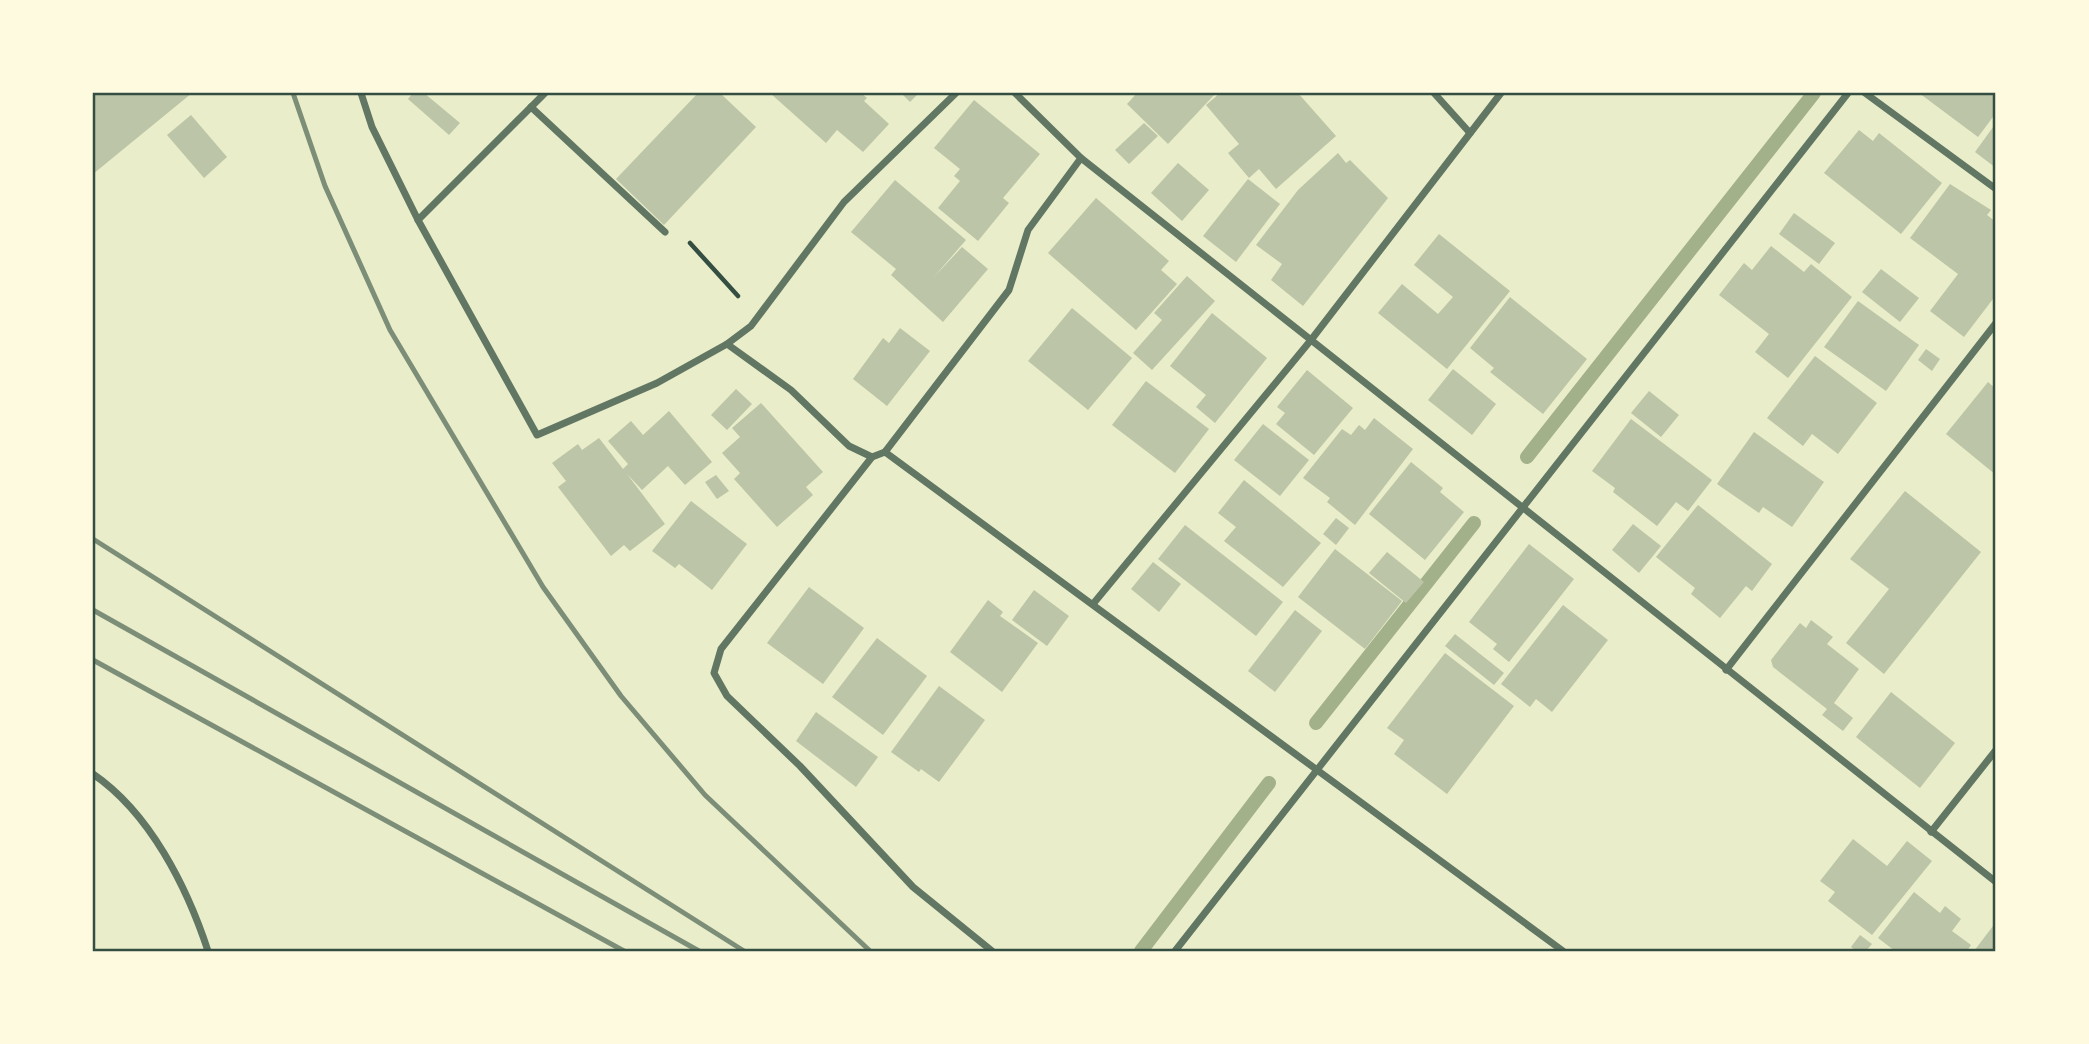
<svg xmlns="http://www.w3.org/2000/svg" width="2089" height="1044" font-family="Bitter,serif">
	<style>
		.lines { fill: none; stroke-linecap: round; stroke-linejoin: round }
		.stream { stroke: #a3b18a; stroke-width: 14 }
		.building { fill: #bcc5a7 }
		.path { stroke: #344e41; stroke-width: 4.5 }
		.minor { stroke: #617663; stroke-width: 7 }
		.rail { stroke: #7c8e77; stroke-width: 5 }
		.neatline { fill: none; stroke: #344e41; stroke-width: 2.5 }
	</style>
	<rect width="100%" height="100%" fill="#e9edc9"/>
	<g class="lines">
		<g class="stream">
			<path d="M 1527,457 L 1814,93"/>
			<path d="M 1316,723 L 1474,523"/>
			<path d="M 1141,951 L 1269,783"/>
		</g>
	</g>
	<g class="building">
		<path d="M 93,93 L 192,93 L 93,174 Z"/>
		<path d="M 413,93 L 424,93 L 460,123 L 449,135 L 408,99 Z"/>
		<path d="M 698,93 L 720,93 L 756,127 L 664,225 L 616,179 Z"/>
		<path d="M 770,93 L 861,93 L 867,98 L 864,101 L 889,124 L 863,152 L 837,130 L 826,143 Z"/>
		<path d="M 901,93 L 919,93 L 910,102 Z"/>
		<path d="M 1137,93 L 1216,93 L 1168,144 L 1127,104 Z"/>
		<path d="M 1220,93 L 1298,93 L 1336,136 L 1276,189 L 1259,169 L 1249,178 L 1228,153 L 1239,144 L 1206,105 Z"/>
		<path d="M 1919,93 L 1996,93 L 1996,113 L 1978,137 Z"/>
		<path d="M 974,100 L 1040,154 L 1003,198 L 1009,203 L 978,241 L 938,208 L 960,181 L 954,176 L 960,169 L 934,148 Z"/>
		<path d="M 191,115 L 227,157 L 204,178 L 167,135 Z"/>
		<path d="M 1144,123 L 1158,136 L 1129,164 L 1115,150 Z"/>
		<path d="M 1996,123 L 1996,168 L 1975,152 Z"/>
		<path d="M 1859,130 L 1873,141 L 1879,133 L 1942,183 L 1901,234 L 1824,173 Z"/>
		<path d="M 1338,153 L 1346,163 L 1350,160 L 1388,198 L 1303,306 L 1271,280 L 1282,264 L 1256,245 L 1298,190 Z"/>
		<path d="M 1178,163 L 1209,190 L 1182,221 L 1151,193 Z"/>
		<path d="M 1248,179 L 1280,204 L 1236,262 L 1203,236 Z"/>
		<path d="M 895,180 L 966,240 L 933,278 L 962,247 L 988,269 L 943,322 L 891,275 L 896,269 L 851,232 Z"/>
		<path d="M 1950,184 L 1991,210 L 1987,215 L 1996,222 L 1996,295 L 1964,337 L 1930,311 L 1958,274 L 1910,238 Z"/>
		<path d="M 1096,198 L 1169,261 L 1161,270 L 1177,284 L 1136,330 L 1048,253 Z"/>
		<path d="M 1794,213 L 1835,243 L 1819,264 L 1779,234 Z"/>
		<path d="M 1439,234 L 1510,291 L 1447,369 L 1378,313 L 1402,284 L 1438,314 L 1453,297 L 1414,265 Z"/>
		<path d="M 1771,246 L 1804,272 L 1811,264 L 1852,297 L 1788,378 L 1755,352 L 1769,334 L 1719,295 L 1744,263 L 1752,270 Z"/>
		<path d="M 1881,269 L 1919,298 L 1900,322 L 1862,292 Z"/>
		<path d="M 1187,276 L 1215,301 L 1152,370 L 1133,353 L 1162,320 L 1154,313 Z"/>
		<path d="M 1510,297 L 1587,359 L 1543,414 L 1490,372 L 1494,368 L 1470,348 Z"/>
		<path d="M 1858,301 L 1919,345 L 1886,391 L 1824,347 Z"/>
		<path d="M 1072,308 L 1132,358 L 1088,410 L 1028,361 Z"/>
		<path d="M 1212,313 L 1267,358 L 1215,423 L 1196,407 L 1206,395 L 1170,366 Z"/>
		<path d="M 900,328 L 930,351 L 887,406 L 853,379 L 883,338 L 889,343 Z"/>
		<path d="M 1926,349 L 1940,359 L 1932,371 L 1918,360 Z"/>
		<path d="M 1815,356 L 1877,403 L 1838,454 L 1812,434 L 1803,446 L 1767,418 Z"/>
		<path d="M 1453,369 L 1496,404 L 1472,435 L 1428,400 Z"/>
		<path d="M 1307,370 L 1353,408 L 1314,455 L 1276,424 L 1285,413 L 1277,407 Z"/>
		<path d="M 1146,381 L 1209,429 L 1175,473 L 1112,425 Z"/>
		<path d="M 1988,382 L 1996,389 L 1996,475 L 1946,434 Z"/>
		<path d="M 736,389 L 752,404 L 727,430 L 711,415 Z"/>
		<path d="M 1649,391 L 1679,415 L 1661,437 L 1631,413 Z"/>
		<path d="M 761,403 L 823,472 L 806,487 L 813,495 L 777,527 L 734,479 L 740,473 L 722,453 L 740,437 L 732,428 Z"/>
		<path d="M 669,411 L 712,462 L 685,485 L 668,466 L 642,490 L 627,474 L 665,524 L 630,551 L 624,545 L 611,556 L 558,487 L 566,481 L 552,463 L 578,444 L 582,450 L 599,438 L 623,469 L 628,464 L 608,441 L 631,421 L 643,435 Z"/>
		<path d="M 1374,418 L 1413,449 L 1355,525 L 1327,502 L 1330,498 L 1303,478 L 1342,429 L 1351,435 L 1359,425 L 1365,430 Z"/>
		<path d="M 1631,419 L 1712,480 L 1688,511 L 1676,502 L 1657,526 L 1613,492 L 1615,488 L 1592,471 Z"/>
		<path d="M 1263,424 L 1309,460 L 1280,496 L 1234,460 Z"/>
		<path d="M 1754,432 L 1824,482 L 1792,527 L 1763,507 L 1759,513 L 1717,484 Z"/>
		<path d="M 1411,462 L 1443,488 L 1440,492 L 1464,512 L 1425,560 L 1369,514 Z"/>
		<path d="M 716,475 L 729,491 L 717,499 L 705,482 Z"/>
		<path d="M 1244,480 L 1321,543 L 1283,587 L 1224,541 L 1236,527 L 1218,513 Z"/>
		<path d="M 1905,491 L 1981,552 L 1884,674 L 1846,643 L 1889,589 L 1850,559 Z"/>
		<path d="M 691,501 L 747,544 L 712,590 L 679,564 L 675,568 L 652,551 Z"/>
		<path d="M 1698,505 L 1772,564 L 1752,591 L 1746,586 L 1720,618 L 1691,594 L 1695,588 L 1656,557 Z"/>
		<path d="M 1336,518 L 1349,528 L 1336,545 L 1323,534 Z"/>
		<path d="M 1633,524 L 1661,546 L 1639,573 L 1612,550 Z"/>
		<path d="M 1185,525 L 1283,602 L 1256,636 L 1158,559 Z"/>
		<path d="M 1529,544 L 1574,579 L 1509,662 L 1493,649 L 1497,644 L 1469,622 Z"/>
		<path d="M 1335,549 L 1402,601 L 1365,649 L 1298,597 Z"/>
		<path d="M 1387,552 L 1424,582 L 1406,603 L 1369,573 Z"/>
		<path d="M 1153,562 L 1181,584 L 1159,612 L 1131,589 Z"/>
		<path d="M 809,587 L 864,628 L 823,684 L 767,643 Z"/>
		<path d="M 1034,590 L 1069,616 L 1047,646 L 1012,620 Z"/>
		<path d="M 988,600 L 1003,612 L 1000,616 L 1038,643 L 1002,692 L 950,652 Z"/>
		<path d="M 1563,605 L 1608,640 L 1552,712 L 1536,699 L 1530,707 L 1501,684 Z"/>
		<path d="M 1295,610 L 1322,631 L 1275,692 L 1248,671 Z"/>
		<path d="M 1811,620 L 1833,637 L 1827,644 L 1859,669 L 1834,703 L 1853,718 L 1843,731 L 1822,715 L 1827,709 L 1773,667 L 1771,660 L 1800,623 L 1806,628 Z"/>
		<path d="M 1455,634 L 1504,673 L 1494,685 L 1445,646 Z"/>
		<path d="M 877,638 L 927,676 L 883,735 L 832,697 Z"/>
		<path d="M 1445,653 L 1514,706 L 1447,794 L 1394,754 L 1404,740 L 1387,728 Z"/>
		<path d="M 939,686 L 985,720 L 939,782 L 921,769 L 919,772 L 891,752 Z"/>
		<path d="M 1891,692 L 1955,743 L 1920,788 L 1856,737 Z"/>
		<path d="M 816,712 L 878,757 L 856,787 L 796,741 Z"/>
		<path d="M 1853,839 L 1887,866 L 1907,841 L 1932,861 L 1872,935 L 1828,901 L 1835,892 L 1820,881 Z"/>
		<path d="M 1914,892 L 1940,913 L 1945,906 L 1961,919 L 1952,931 L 1971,945 L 1967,951 L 1895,951 L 1878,938 Z"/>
		<path d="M 1996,922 L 1996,951 L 1974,951 Z"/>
		<path d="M 1860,935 L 1872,944 L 1866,951 L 1856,951 L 1851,947 Z"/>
	</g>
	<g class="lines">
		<path class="path" d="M 690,243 L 738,296"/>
		<g class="minor">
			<path d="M 361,93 L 372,127 L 418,220 L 537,435 L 657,383 L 727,344 L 791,390 L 849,446 L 872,457"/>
			<path d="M 1015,93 L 1081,158 L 1996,882"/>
			<path d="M 1434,93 L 1470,133"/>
			<path d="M 1865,93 L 1996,189"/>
			<path d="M 531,107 L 665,232"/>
			<path d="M 1081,158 L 1028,230 L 1009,290 L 885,452 L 1563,951"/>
			<path d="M 418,220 L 545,93"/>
			<path d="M 727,344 L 751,326 L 844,202 L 956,93"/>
			<path d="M 885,452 L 872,457 L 721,649 L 714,673 L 727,696 L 800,766 L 913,887 L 992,951"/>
			<path d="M 1093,604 L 1311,340 L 1501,93"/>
			<path d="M 1726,670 L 1996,323"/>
			<path d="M 93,774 C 150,813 187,887 208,951"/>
			<path d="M 1931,832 L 1996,750"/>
			<path d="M 1175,951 L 1848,93"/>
		</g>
		<g class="rail">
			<path d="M 293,93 L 325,186 L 390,330 L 543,587 L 621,696 L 705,795 L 870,951"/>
			<path d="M 93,539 L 744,951"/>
			<path d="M 93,610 L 699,951"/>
			<path d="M 93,660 L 624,951"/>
		</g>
	</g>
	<rect width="2089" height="1044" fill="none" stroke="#fefae0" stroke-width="189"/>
	<rect x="94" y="94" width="1900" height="856" class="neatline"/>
</svg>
